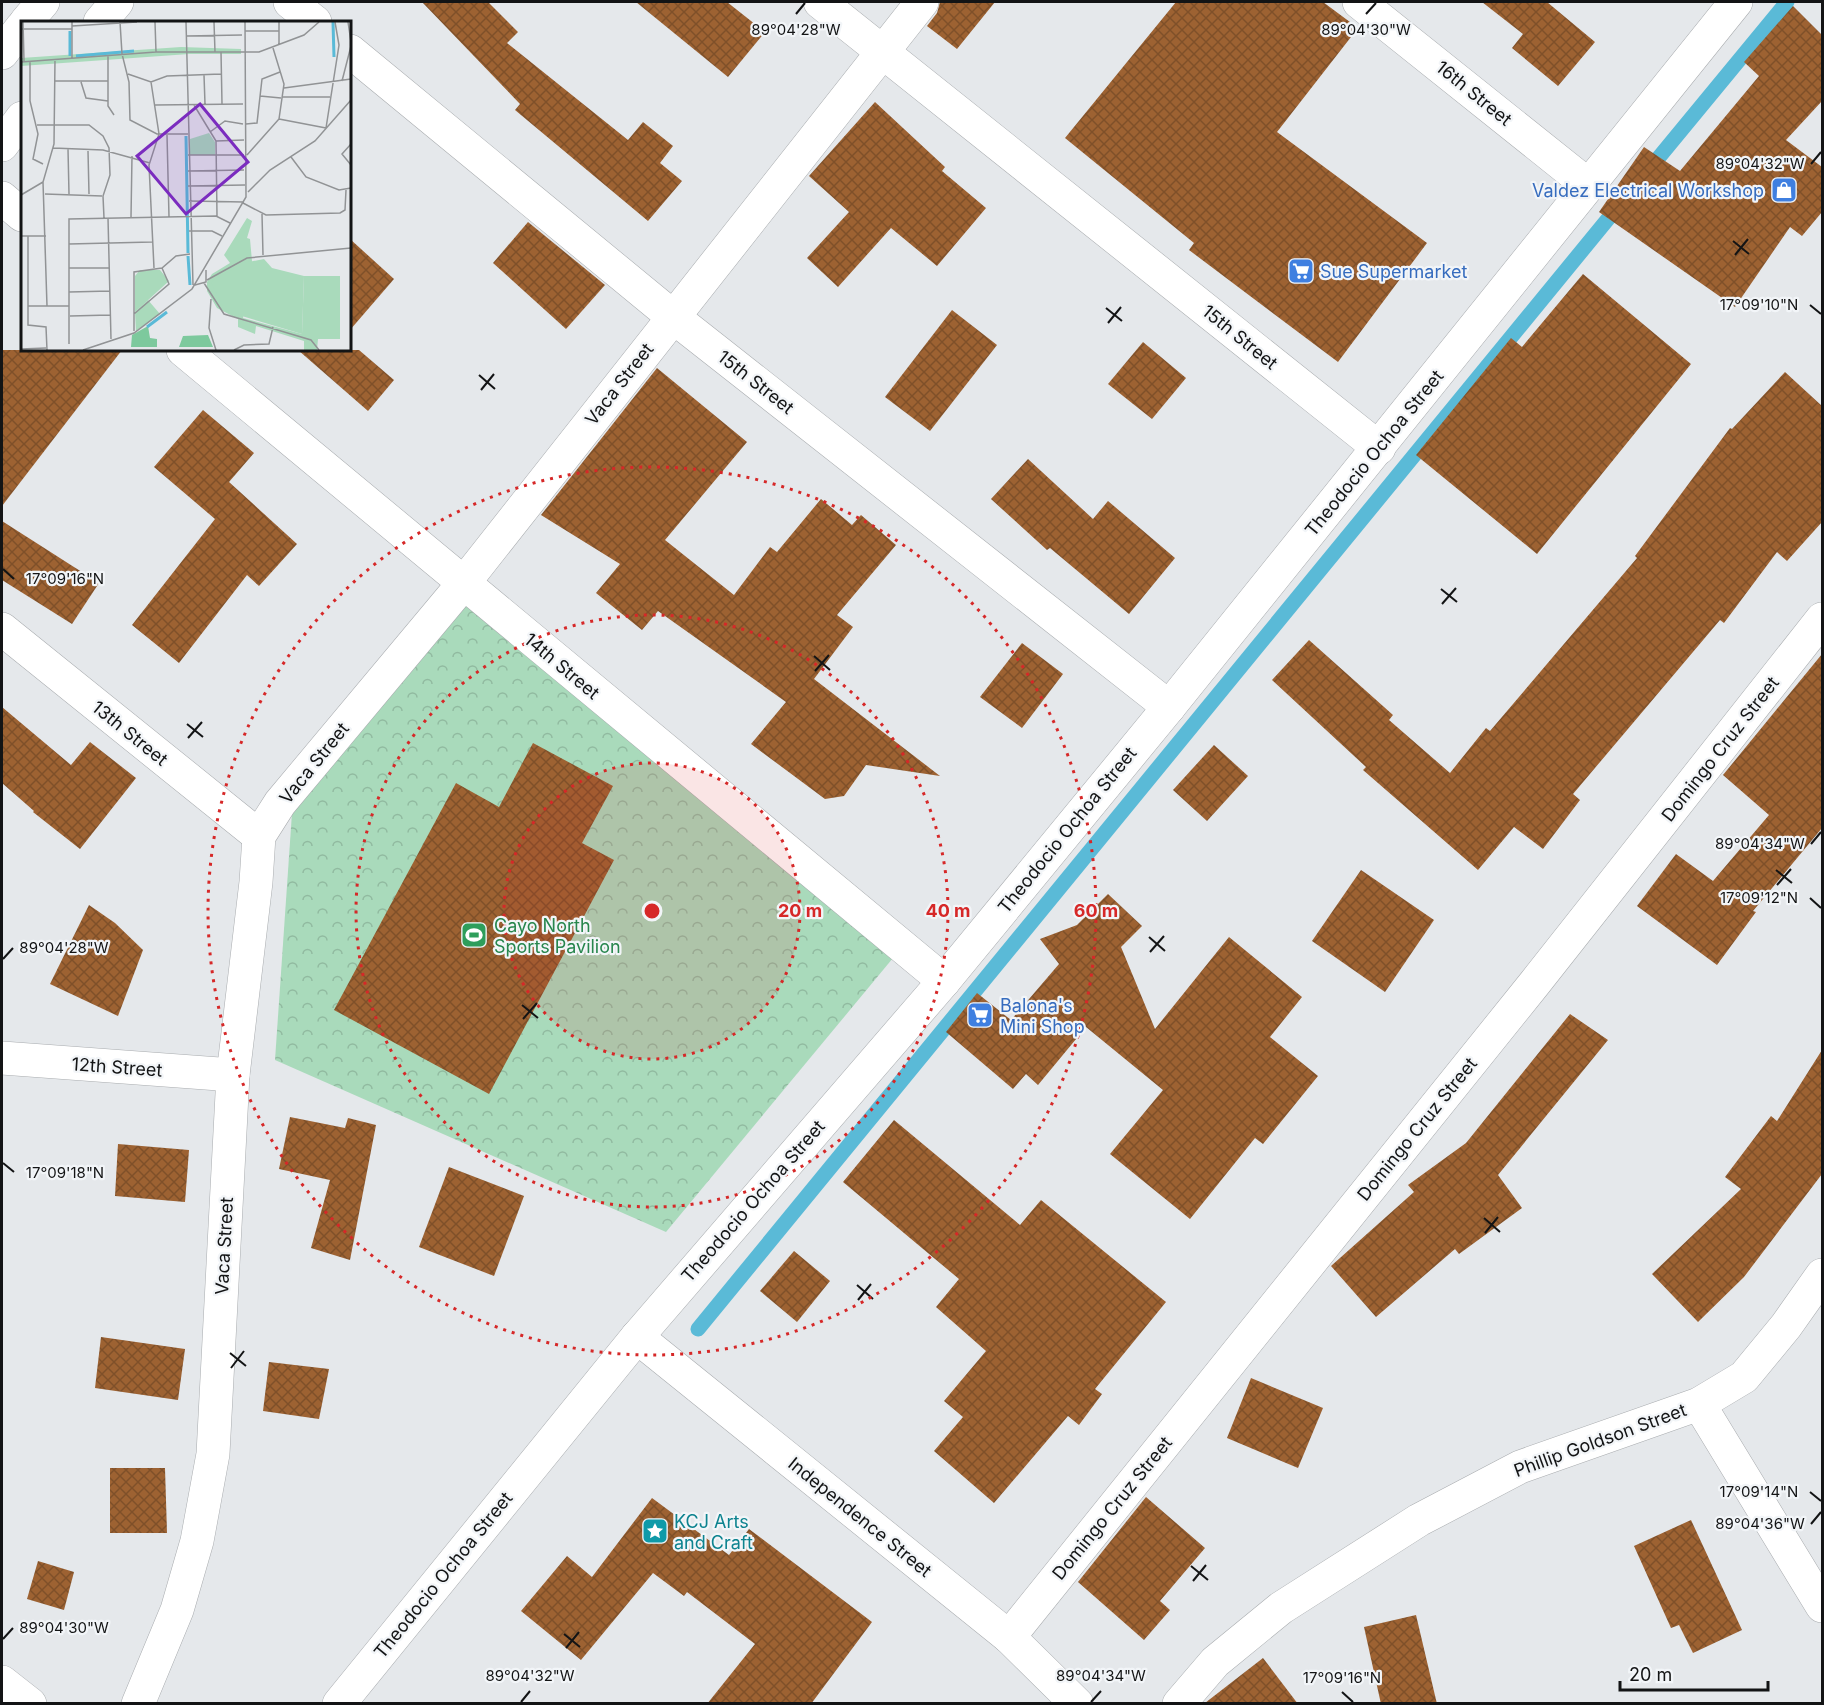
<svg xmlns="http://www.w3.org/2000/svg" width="1824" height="1705" font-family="Inter,sans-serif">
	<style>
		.park { fill: url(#park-crowns) }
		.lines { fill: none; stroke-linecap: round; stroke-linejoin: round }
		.stream { stroke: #5abad7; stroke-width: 15 }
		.building { fill: url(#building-cross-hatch) }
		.minor-casing { stroke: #a9acaf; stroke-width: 34 }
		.highway-casing { stroke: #a9acaf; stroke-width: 34 }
		.minor { stroke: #fff; stroke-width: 33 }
		.highway { stroke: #fff; stroke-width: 33 }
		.ticks { fill: none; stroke: #131415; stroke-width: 2 }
		.ring { fill: none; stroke: #d62828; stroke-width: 3; stroke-dasharray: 3 6 }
		.labels { text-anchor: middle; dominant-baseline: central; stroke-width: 4.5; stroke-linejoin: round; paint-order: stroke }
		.street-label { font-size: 18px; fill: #131415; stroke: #f2f5f8 }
		.shop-label { font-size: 18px; fill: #366cbe; stroke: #f2f5f8; text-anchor: start }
		.leisure-label { font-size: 18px; fill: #27864d; stroke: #f2f5f8; text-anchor: start }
		.culture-label { font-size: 18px; fill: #0d838f; stroke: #f2f5f8; text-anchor: start }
		.inset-river { fill: none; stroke: #5abad7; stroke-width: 3 }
		.inset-road { fill: none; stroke: #919395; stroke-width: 1.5 }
		.view { fill: #7b2cbf; fill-opacity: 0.15; stroke: #7b2cbf; stroke-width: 3 }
		.inset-edge { fill: none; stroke: #131415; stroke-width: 3 }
		.ticks-label { font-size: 15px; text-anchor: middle; fill: #131415; stroke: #f2f5f8; stroke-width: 4.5; stroke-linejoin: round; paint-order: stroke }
		.centre { fill: #d62828; stroke: #f2f5f8; stroke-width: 3 }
		.ring-label { font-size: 18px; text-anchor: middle; font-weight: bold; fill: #d62828; stroke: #f2f5f8; stroke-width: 4.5; stroke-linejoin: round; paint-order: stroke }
	</style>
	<defs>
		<pattern id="park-crowns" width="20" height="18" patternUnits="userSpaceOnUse" patternTransform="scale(1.5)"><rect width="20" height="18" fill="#a9dabb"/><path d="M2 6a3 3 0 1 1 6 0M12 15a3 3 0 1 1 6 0" fill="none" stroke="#91baa0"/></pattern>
		<pattern id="building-cross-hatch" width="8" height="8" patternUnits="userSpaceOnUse" patternTransform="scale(1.5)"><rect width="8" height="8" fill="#9d6232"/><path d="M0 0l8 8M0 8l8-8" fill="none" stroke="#7f5029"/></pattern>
	</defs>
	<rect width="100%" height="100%" fill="#e5e8eb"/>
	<path class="park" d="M 466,604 L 893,958 L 666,1232 L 275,1060 L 292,813 Z"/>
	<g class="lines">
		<g class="stream">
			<path d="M 1646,173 L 1787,2"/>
			<path d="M 698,1329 L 1621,203"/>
		</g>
	</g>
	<g class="building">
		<path d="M 422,2 L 488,2 L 518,32 L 507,43 L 628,140 L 643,122 L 673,146 L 660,163 L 682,181 L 648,221 L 515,110 L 520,104 Z"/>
		<path d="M 636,2 L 727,2 L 765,32 L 728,77 Z"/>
		<path d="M 940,2 L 995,2 L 957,49 L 927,26 L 937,13 Z"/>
		<path d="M 1176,2 L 1323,2 L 1358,28 L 1277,132 L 1427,243 L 1338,362 L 1189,250 L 1194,243 L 1065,138 Z"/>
		<path d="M 1482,2 L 1547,2 L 1595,42 L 1558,86 L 1512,48 L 1523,34 Z"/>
		<path d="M 1793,6 L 1822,35 L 1822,101 L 1786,140 L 1822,167 L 1822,212 L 1802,236 L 1790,227 L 1735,307 L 1599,212 L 1644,147 L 1680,171 L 1759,76 L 1744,62 Z"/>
		<path d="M 875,102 L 945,167 L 942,171 L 986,208 L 937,266 L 891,228 L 838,287 L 807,258 L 849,212 L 809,176 Z"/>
		<path d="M 528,222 L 605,285 L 566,329 L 493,263 Z"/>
		<path d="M 350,239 L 394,279 L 350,330 Z"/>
		<path d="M 1583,274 L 1691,364 L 1537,554 L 1416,455 L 1511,338 L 1522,347 Z"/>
		<path d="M 952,310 L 997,345 L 930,431 L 885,397 Z"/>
		<path d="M 1143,342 L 1186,378 L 1152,419 L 1108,384 Z"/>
		<path d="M 2,350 L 122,350 L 2,506 Z"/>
		<path d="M 298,350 L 359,350 L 394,380 L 368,411 Z"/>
		<path d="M 657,368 L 747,442 L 665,540 L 734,595 L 770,547 L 777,552 L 821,499 L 852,525 L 861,515 L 896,545 L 837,615 L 853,627 L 814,679 L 940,776 L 866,765 L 844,796 L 825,799 L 751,744 L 786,702 L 658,611 L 642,630 L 596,593 L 620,564 L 541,515 Z"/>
		<path d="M 1785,372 L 1822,406 L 1822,522 L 1787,561 L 1777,552 L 1724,623 L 1720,620 L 1573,794 L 1580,800 L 1543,849 L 1514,827 L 1478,870 L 1363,770 L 1366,767 L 1272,680 L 1309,640 L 1393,715 L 1389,720 L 1450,773 L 1486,728 L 1490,731 L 1637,558 L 1635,556 L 1730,428 L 1732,429 Z"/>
		<path d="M 203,410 L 254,453 L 229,482 L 297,544 L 259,586 L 247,575 L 179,663 L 132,625 L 215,519 L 154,467 Z"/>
		<path d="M 1028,459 L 1093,519 L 1108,501 L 1175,558 L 1129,614 L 1050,548 L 1047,550 L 991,499 Z"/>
		<path d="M 2,521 L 99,583 L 72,624 L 2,580 Z"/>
		<path d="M 1022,643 L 1063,674 L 1022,728 L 980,697 Z"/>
		<path d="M 1822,654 L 1822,828 L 1753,911 L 1756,912 L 1717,965 L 1637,906 L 1676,854 L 1713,881 L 1769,815 L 1723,775 Z"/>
		<path d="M 2,707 L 71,765 L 90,742 L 136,778 L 80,849 L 33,812 L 34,811 L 2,783 Z"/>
		<path d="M 533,743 L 613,786 L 582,843 L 614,860 L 489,1094 L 334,1010 L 456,783 L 499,807 Z"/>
		<path d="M 1214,745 L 1248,776 L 1207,821 L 1173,790 Z"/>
		<path d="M 1361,870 L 1434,920 L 1385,992 L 1312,941 Z"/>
		<path d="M 1108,894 L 1142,926 L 1121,947 L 1155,1029 L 1229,937 L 1302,997 L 1270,1037 L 1318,1076 L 1263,1144 L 1255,1138 L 1190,1219 L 1110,1154 L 1163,1090 L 1086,1027 L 1038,1085 L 1026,1074 L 1013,1089 L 946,1032 L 977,993 L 1011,1020 L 1059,964 L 1040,939 L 1077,925 Z"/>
		<path d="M 89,905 L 115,923 L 143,950 L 118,1016 L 50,984 Z"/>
		<path d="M 1570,1014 L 1608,1040 L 1498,1175 L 1522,1208 L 1459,1254 L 1455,1249 L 1376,1317 L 1331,1266 L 1414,1192 L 1408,1185 L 1466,1143 Z"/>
		<path d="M 1822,1050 L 1822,1174 L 1744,1277 L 1698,1322 L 1652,1274 L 1741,1189 L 1725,1177 L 1771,1116 L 1777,1121 Z"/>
		<path d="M 290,1117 L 345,1128 L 348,1118 L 376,1125 L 350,1260 L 311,1248 L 330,1180 L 279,1169 Z"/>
		<path d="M 894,1120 L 1020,1225 L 1041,1200 L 1166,1302 L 1095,1389 L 1102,1394 L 1079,1425 L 1068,1416 L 994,1503 L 934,1451 L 963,1417 L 944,1401 L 986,1351 L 936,1307 L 959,1279 L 843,1182 Z"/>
		<path d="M 118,1144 L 189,1150 L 185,1202 L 115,1196 Z"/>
		<path d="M 449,1167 L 524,1196 L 494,1276 L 419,1247 Z"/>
		<path d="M 794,1251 L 830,1281 L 797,1322 L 760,1291 Z"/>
		<path d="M 101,1337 L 185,1349 L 178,1400 L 95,1388 Z"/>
		<path d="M 269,1362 L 329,1369 L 319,1419 L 263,1411 Z"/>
		<path d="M 1251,1378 L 1323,1408 L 1298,1468 L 1227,1438 Z"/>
		<path d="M 110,1468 L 165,1468 L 167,1533 L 110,1533 Z"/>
		<path d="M 1146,1497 L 1205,1548 L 1160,1601 L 1170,1610 L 1144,1640 L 1078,1582 Z"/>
		<path d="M 652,1498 L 729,1555 L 749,1529 L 872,1622 L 811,1704 L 707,1704 L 755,1644 L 687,1592 L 684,1596 L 653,1573 L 581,1660 L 521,1611 L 567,1556 L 592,1577 Z"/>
		<path d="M 1691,1520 L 1742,1630 L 1693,1653 L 1679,1625 L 1671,1628 L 1634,1546 Z"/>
		<path d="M 38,1561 L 74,1572 L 64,1610 L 27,1599 Z"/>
		<path d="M 1416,1615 L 1437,1704 L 1381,1704 L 1364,1627 Z"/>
		<path d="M 1263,1658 L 1298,1704 L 1204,1704 L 1205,1703 Z"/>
	</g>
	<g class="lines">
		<g class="minor-casing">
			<g id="minor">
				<path d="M 290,2 L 315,22"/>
				<path d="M 820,2 L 1379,448"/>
				<path d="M 1359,2 L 1588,185"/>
				<path d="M 350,51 L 672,316 L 1169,707"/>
				<path d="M 2,198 L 22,215"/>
				<path d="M 183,350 L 944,981"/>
				<path d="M 2,629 L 259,836"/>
				<path d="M 2,1058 L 233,1075"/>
				<path d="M 637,1337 L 1009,1637 L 1077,1704"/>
				<path d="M 1699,1404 L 1822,1606"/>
				<path d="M 1009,1637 L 1534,984 L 1822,619"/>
				<path d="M 2,1682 L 30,1704"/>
				<path d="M 138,1704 L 177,1610 L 197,1541 L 213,1454 L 233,1075 L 256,882 L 259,836 L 280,803 L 463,584 L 922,2"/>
				<path d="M 339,1704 L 637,1337 L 944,981 L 1169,707 L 1736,2"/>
				<path d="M 1179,1704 L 1215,1662 L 1281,1608 L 1419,1520 L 1520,1467 L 1699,1404 L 1744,1377 L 1786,1326 L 1822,1275"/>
			</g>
		</g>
		<g class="highway-casing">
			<g id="highway">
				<path d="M 26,22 L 43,2"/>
				<path d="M 100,22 L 117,2"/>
				<path d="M 2,53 L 22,27"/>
				<path d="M 2,145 L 22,118"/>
			</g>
		</g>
		<use href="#minor" class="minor"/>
		<use href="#highway" class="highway"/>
	</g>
	<path class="ticks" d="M 796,14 L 805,3M 1366,14 L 1376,3M 1811,164 L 1821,152M 1733,241 L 1749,254M 1735,255 L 1748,239M 1810,305 L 1821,314M 1106,308 L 1122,321M 1108,323 L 1121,307M 479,375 L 495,389M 481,390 L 494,374M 3,569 L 14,579M 1441,589 L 1457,602M 1442,604 L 1456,588M 814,656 L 830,670M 815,671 L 829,655M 187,724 L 203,737M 188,738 L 202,722M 1811,844 L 1821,832M 1776,870 L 1792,883M 1777,885 L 1791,869M 1810,898 L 1821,908M 1149,937 L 1165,951M 1150,952 L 1164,936M 3,959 L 13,948M 522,1005 L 538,1018M 523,1019 L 537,1003M 3,1163 L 14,1172M 1484,1218 L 1500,1232M 1485,1233 L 1498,1217M 857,1285 L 873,1299M 858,1300 L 871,1284M 230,1353 L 246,1366M 231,1368 L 244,1351M 1810,1492 L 1821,1501M 1811,1524 L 1821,1512M 1191,1566 L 1208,1580M 1193,1581 L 1206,1565M 564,1634 L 580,1647M 3,1639 L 13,1628M 566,1648 L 579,1632M 1342,1692 L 1353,1702M 521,1702 L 530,1691M 1091,1702 L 1101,1691"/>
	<circle cx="652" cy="911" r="148" fill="#d62828" fill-opacity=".12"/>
	<g class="ring">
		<circle cx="652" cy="911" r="148"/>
		<circle cx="652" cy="911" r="296"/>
		<circle cx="652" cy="911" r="444"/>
	</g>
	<defs>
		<g id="shop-square" transform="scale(1.35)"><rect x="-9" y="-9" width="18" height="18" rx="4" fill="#3f7fe0" stroke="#f2f5f8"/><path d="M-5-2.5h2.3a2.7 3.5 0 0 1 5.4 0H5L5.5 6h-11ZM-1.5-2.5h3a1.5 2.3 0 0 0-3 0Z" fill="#fff"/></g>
		<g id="supermarket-square" transform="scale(1.35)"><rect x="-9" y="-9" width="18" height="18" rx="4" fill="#3f7fe0" stroke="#f2f5f8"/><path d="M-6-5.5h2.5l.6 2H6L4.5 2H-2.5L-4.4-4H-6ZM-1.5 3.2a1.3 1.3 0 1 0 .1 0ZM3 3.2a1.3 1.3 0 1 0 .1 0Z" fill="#fff"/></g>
		<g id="stadium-square" transform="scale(1.35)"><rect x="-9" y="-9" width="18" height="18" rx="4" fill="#2e9e5b" stroke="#f2f5f8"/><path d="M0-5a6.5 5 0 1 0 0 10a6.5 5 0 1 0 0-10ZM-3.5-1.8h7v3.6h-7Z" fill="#fff"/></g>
		<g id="sight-square" transform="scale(1.35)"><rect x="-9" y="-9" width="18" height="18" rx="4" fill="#0f9aa8" stroke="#f2f5f8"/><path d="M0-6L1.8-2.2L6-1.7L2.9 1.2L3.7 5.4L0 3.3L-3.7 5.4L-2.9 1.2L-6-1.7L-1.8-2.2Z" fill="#fff"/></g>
	</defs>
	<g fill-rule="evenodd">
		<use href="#shop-square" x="1784" y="190"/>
		<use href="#supermarket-square" x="1301" y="271"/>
		<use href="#stadium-square" x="474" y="935"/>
		<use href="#supermarket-square" x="980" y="1015"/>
		<use href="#sight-square" x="655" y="1531"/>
	</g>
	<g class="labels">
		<g class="street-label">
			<text transform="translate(1474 93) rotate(39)">16th Street</text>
			<text transform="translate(1240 337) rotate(39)">15th Street</text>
			<text transform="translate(756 382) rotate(38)">15th Street</text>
			<text transform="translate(619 384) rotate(-52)">Vaca Street</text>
			<text transform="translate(1374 453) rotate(-51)">Theodocio Ochoa Street</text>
			<text transform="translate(562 666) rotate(40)">14th Street</text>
			<text transform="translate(130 733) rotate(39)">13th Street</text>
			<text transform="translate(1720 749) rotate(-52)">Domingo Cruz Street</text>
			<text transform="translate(314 763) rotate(-51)">Vaca Street</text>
			<text transform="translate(1067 830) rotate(-51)">Theodocio Ochoa Street</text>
			<text transform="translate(117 1067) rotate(4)">12th Street</text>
			<text transform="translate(1417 1129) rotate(-51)">Domingo Cruz Street</text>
			<text transform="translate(753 1201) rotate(-49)">Theodocio Ochoa Street</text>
			<text transform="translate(224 1246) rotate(-87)">Vaca Street</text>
			<text transform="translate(1600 1440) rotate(-20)">Phillip Goldson Street</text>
			<text transform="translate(1112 1508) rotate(-51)">Domingo Cruz Street</text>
			<text transform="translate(860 1517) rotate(39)">Independence Street</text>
			<text transform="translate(443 1575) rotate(-51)">Theodocio Ochoa Street</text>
		</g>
		<g class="shop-label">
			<text x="1764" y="190" text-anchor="end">Valdez Electrical Workshop</text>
			<text x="1320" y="271">Sue Supermarket</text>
			<text x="1000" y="1005">Balona's<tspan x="1000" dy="21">Mini Shop</tspan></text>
		</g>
		<g class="leisure-label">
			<text x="494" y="925">Cayo North<tspan x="494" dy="21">Sports Pavilion</tspan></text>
		</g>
		<g class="culture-label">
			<text x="674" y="1521">KCJ Arts<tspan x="674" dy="21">and Craft</tspan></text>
		</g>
	</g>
	<g transform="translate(21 21)">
		<rect width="330" height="330" fill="#e5e8eb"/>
		<path d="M 160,26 L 220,28 L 220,33 L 168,33 L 0,45 L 0,37 ZM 226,197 L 231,200 L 226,217 L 229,218 L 231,240 L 222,297 L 281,313 L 283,255 L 319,255 L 319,318 L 297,318 L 296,329 L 283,329 L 283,320 L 235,305 L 234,313 L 217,306 L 217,298 L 196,287 L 186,270 L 186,261 L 191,253 L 209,242 L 203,234 ZM 127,279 L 139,293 L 115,310 L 114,291 Z" fill="#a9dabb"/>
		<path d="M 127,305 L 129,317 L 136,318 L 136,326 L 110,326 L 111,314 ZM 187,314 L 192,326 L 158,326 L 162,315 Z" fill="#7dc99d"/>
		<path d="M 188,112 L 194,121 L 194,134 L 169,134 L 169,118 ZM 119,249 L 139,249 L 148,260 L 114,291 L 114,255 Z" fill="#a9dabb"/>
		<path d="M 243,238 L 251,247 L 283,255 L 281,313 L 204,290 L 190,261 L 222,242 Z" fill="#a9dabb"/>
		<path class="inset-river" d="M 312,1 L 313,36M 49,35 L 49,10M 55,35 L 113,30M 165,115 L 167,232M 167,235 L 169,264M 126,306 L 146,291"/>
		<path class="inset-road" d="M 2,1 L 3,40M 51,1 L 51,37M 99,1 L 101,33 L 108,61 L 109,99 L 136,113 L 167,113M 134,1 L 135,31M 165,1 L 172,264M 193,1 L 194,31M 258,1 L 258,23M 327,1 L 330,21M 51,5 L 116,1M 1,8 L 51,8M 224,10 L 258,10M 165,15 L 221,14M 200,31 L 201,83M 87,35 L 87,85 L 93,94M 9,40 L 9,80 L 17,113 L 12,138 L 22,143M 0,41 L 135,31 L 238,31 L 283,14 L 298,1M 107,53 L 130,61 L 146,55 L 200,53M 183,54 L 184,83M 34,60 L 87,60M 321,60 L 330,25M 60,61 L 65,77 L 87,80M 130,61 L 138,113 L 128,144 L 133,247M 263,67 L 330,58M 239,75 L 260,77M 261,76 L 309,76M 134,84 L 222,83M 173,84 L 195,120 L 196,195M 258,98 L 305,107M 225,103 L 236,102 L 241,58 L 259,51M 16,104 L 68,104 L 82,115 L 88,127 L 89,154 L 82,175 L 83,197M 305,107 L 318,24 L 314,1M 189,111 L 204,100 L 222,103M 146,114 L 148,196M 195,120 L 223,119M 330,123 L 321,133 L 330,144M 32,127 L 82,129 L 129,142M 47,128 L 48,173M 67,130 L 68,173M 167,134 L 223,134M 226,134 L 258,98 L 263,63 L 252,27M 270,136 L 285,156 L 318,169 L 330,167M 167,150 L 223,149M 167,165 L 224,164M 227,171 L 249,149 L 294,120 L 330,79M 24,173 L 81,175M 0,174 L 22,161M 168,180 L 223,181M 222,182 L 245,194 L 319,192 L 324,189 L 325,169M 241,193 L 242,234M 110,196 L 111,135M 87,197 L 90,318M 168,210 L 191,210 L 201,215M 0,215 L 25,215M 7,215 L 7,304 L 25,306 L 26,329M 48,223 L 131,221M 48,247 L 88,247M 186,259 L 226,237 L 330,227M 183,262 L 203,293 L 290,319 L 298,329M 174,264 L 185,261 L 185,249M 48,271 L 89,270M 190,278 L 188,307 L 195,329M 7,285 L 48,285M 26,285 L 22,161 L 33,123 L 34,38M 113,293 L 148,263 L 141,247M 49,295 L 89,294M 113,310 L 113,251 L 141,247 L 155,235 L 169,233M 48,323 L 48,198 L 195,195 L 209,202M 0,328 L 25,327M 62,329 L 113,312 L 171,268 L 225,176 L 224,1M 213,329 L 223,324 L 248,323 L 252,306"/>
		<path class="view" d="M 179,83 L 227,141 L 165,193 L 116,135 Z"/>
		<rect width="330" height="330" class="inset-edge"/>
	</g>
	<g class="ticks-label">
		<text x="796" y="35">89°04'28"W</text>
		<text x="1366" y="35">89°04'30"W</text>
		<text x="1760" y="169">89°04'32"W</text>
		<text x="1759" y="310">17°09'10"N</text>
		<text x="65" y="584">17°09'16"N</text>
		<text x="1760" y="849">89°04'34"W</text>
		<text x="1759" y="903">17°09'12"N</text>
		<text x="64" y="953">89°04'28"W</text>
		<text x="65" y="1178">17°09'18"N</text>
		<text x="1759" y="1497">17°09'14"N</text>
		<text x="1760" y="1529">89°04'36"W</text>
		<text x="64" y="1633">89°04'30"W</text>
		<text x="530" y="1681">89°04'32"W</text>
		<text x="1101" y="1681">89°04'34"W</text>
		<text x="1342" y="1683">17°09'16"N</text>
	</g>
	<circle cx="652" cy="911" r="9" class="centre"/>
	<g class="ring-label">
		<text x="800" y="917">20 m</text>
		<text x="948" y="917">40 m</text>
		<text x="1096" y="917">60 m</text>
	</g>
	<rect width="1824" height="1705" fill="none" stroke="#131415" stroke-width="6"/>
	<path d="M1620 1681v9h148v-9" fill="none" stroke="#131415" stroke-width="3"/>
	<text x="1629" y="1681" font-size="18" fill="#131415" stroke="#f2f5f8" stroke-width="4.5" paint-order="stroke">20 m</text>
</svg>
